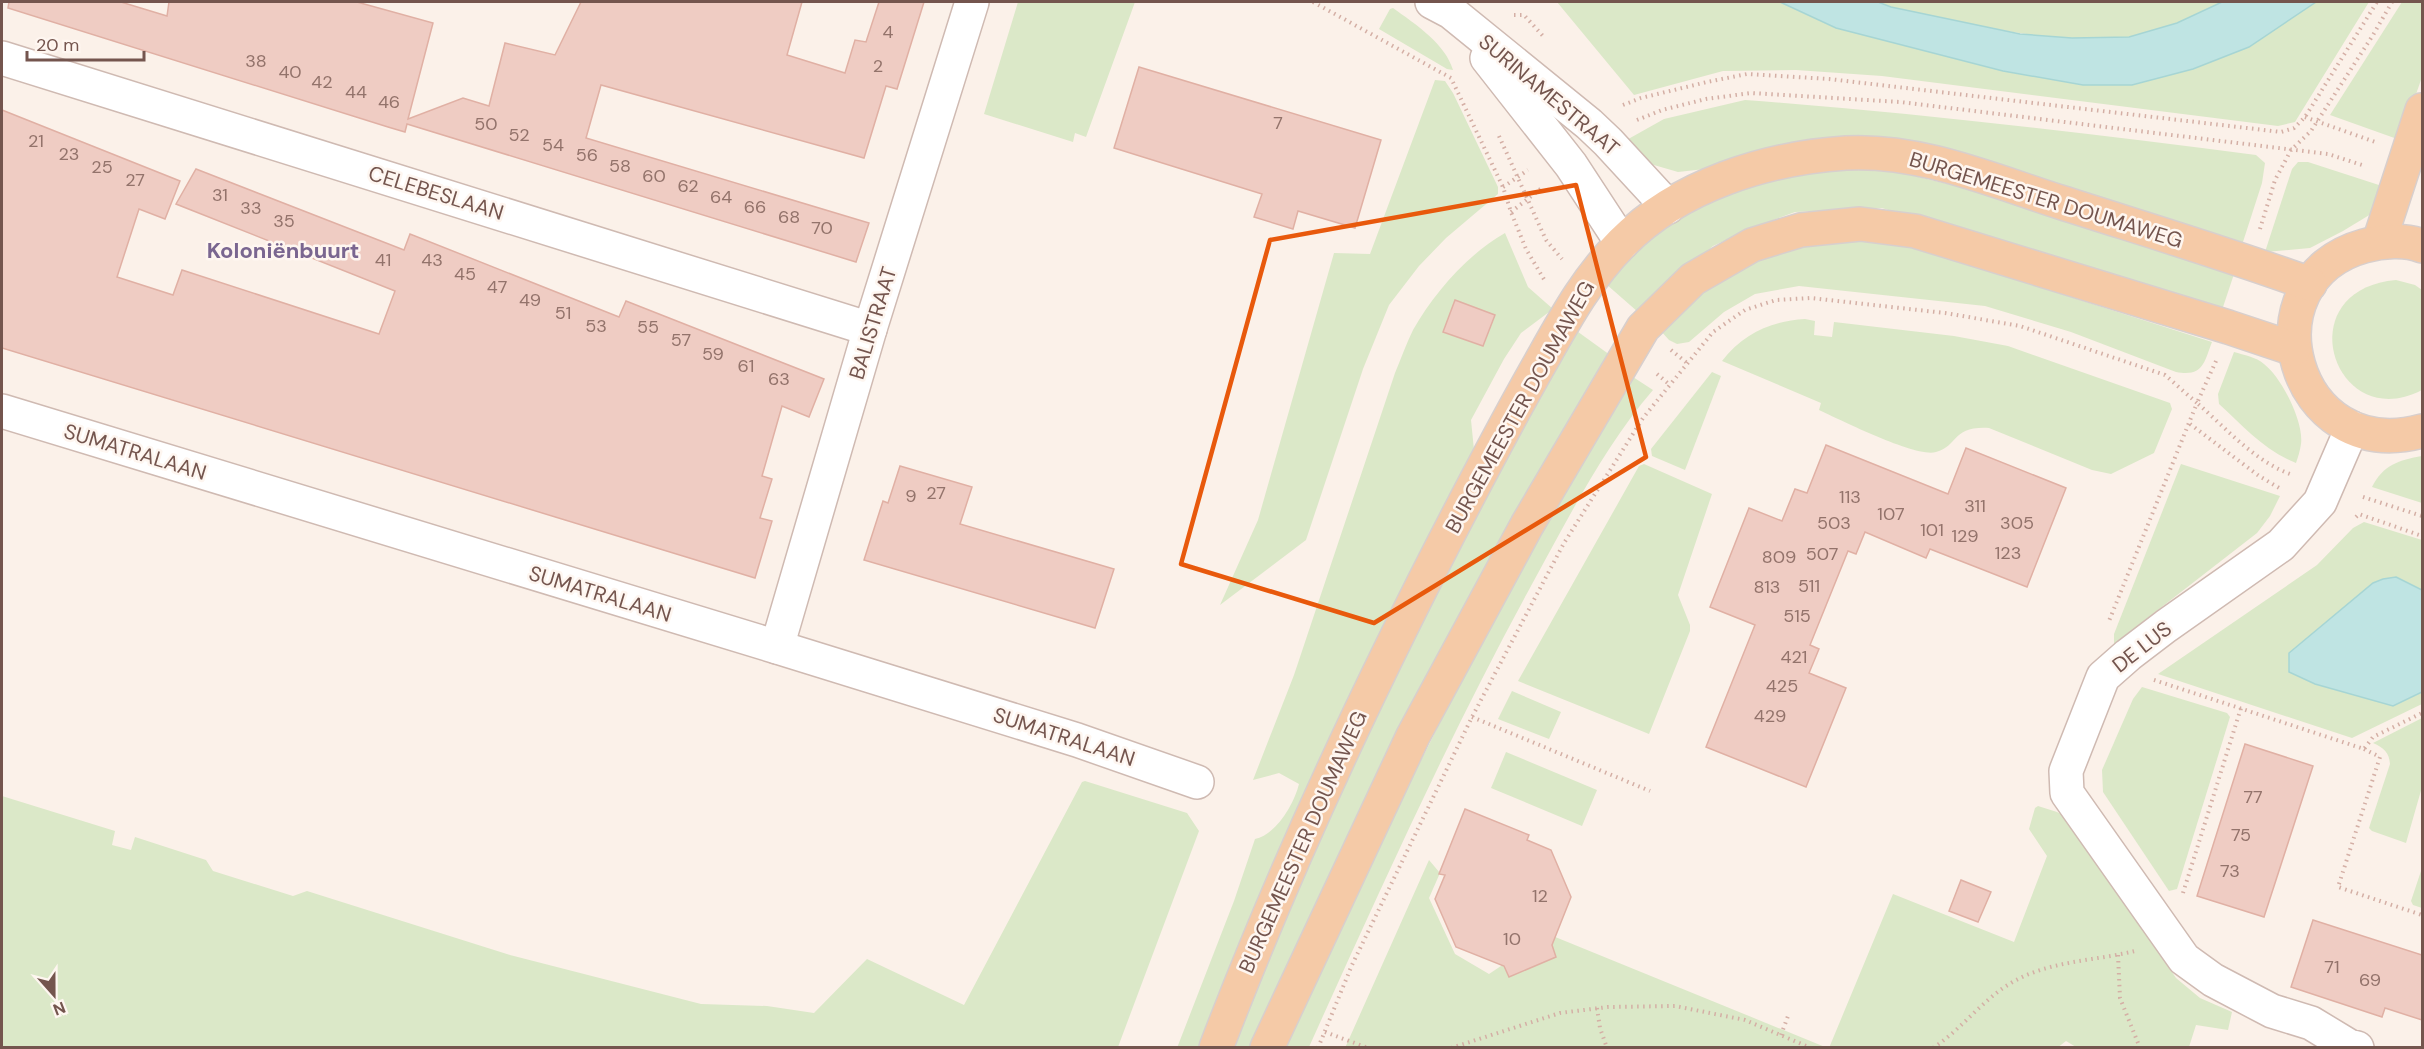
<svg xmlns="http://www.w3.org/2000/svg" width="2424" height="1049" font-family="'DM Sans',sans-serif">
	<style>
		.green { fill: #dbe8c8 }
		.water { fill: #bfe4e3; stroke: #a6d5d4; stroke-width: 1.5 }
		.building { fill: #efccc3; stroke: #e0b0a4; stroke-width: 1.5 }
		.lines { fill: none; stroke-linecap: round; stroke-linejoin: round }
		.minor-casing { stroke: #cfbab2; stroke-width: 36 }
		.major-casing { stroke: #d8cfcd; stroke-width: 36 }
		.path { stroke: #d4afa5; stroke-width: 4; stroke-dasharray: 1.5 4.5; stroke-linecap: butt }
		.minor { stroke: #fff; stroke-width: 33 }
		.major { stroke: #f5caa7; stroke-width: 33 }
		.marked { fill: none; stroke: #e8590c; stroke-width: 4.5; stroke-linejoin: round }
		.labels { text-anchor: middle; dominant-baseline: central; stroke-width: 5; stroke-linejoin: round; paint-order: stroke }
		.number-label { font-size: 18px; fill: #93736b }
		.street-label { font-size: 21px; fill: #74554e; stroke: #fef6f0 }
		.neighbourhood-label { font-size: 22px; font-weight: bold; fill: #7a6690; stroke: #fef6f0 }
	</style>
	<rect width="100%" height="100%" fill="#fbf1e9"/>
	<g class="green">
		<path d="M 1018,2 L 1135,2 L 1086,137 L 1075,133 L 1073,142 L 984,114 Z"/>
		<path d="M 1557,2 L 1780,2 L 1836,28 L 2003,71 L 2083,85 L 2132,85 L 2316,2 L 2369,2 L 2295,122 L 2278,126 L 1882,76 L 1796,70 L 1723,71 L 1634,95 Z"/>
		<path d="M 1878,2 L 2222,2 C 2193,16 2161,33 2128,37 C 2050,46 1967,23 1891,7 Z"/>
		<path d="M 2402,2 L 2422,2 L 2422,77 L 2400,140 L 2330,115 Z"/>
		<path d="M 1393,8 C 1415,24 1445,43 1453,70 L 1447,69 L 1379,29 L 1390,9 Z"/>
		<path d="M 1435,80 L 1445,81 L 1453,93 L 1498,187 L 1498,194 L 1446,238 L 1419,266 L 1389,305 L 1363,369 L 1306,540 L 1220,605 L 1258,520 L 1334,253 L 1370,254 Z"/>
		<path d="M 1745,100 C 1916,113 2086,133 2256,155 L 2265,163 L 2262,183 L 2242,245 L 1781,145 L 1705,169 L 1678,172 L 1647,163 L 1623,142 L 1664,119 Z"/>
		<path d="M 2298,162 L 2308,162 L 2382,186 L 2371,214 L 2343,231 L 2310,248 L 2265,252 L 2292,169 Z"/>
		<path d="M 1857,169 L 1902,173 L 1956,186 L 2046,211 L 2234,274 L 2220,316 L 1882,208 L 1795,212 L 1752,228 L 1713,246 L 1638,312 L 1606,284 L 1652,235 L 1697,207 L 1755,182 L 1797,171 Z"/>
		<path d="M 1505,233 L 1528,287 L 1553,309 L 1521,333 L 1504,359 L 1471,420 L 1474,450 L 1285,842 L 1198,1047 L 1177,1048 L 1234,901 L 1255,839 C 1276,835 1294,804 1299,784 L 1279,773 L 1253,780 L 1294,675 L 1395,373 C 1401,359 1406,344 1413,330 C 1434,293 1468,254 1505,233 Z"/>
		<path d="M 1854,238 L 1892,243 L 1945,257 L 2212,342 C 2204,363 2203,377 2176,372 L 2071,332 L 1985,306 L 1799,286 L 1755,294 L 1724,312 L 1689,342 L 1677,344 L 1669,340 L 1660,330 L 1691,297 L 1757,258 L 1806,245 Z"/>
		<path d="M 2396,280 L 2415,285 L 2422,290 L 2422,390 C 2334,436 2286,290 2396,280 Z"/>
		<path d="M 1805,319 L 1815,321 L 1814,335 L 1832,337 L 1834,322 L 1954,336 L 2008,346 L 2170,403 L 2172,409 L 2154,453 L 2111,474 L 2092,470 L 1989,428 C 1951,426 1959,446 1936,452 C 1916,458 1841,420 1819,410 L 1821,403 L 1722,361 C 1743,334 1771,321 1805,319 Z"/>
		<path d="M 1574,329 L 1610,355 L 1256,1047 L 1230,1048 L 1325,822 L 1402,655 Z"/>
		<path d="M 2234,352 C 2244,355 2256,357 2264,364 C 2282,378 2304,422 2301,444 C 2300,451 2298,457 2296,463 C 2265,451 2243,426 2219,404 L 2218,394 Z"/>
		<path d="M 1712,372 L 1721,376 L 1685,470 L 1652,456 L 1651,449 Z"/>
		<path d="M 1633,377 L 1653,390 C 1603,448 1568,519 1531,586 C 1449,736 1379,892 1309,1047 L 1286,1048 C 1360,881 1439,717 1528,558 C 1561,497 1597,437 1633,377 Z"/>
		<path d="M 2422,456 L 2422,503 L 2372,487 C 2383,465 2399,460 2422,456 Z"/>
		<path d="M 1644,464 L 1712,494 L 1678,595 L 1690,625 L 1690,631 L 1649,734 L 1518,681 L 1639,466 Z"/>
		<path d="M 2181,464 L 2280,496 L 2270,516 L 2257,533 L 2114,644 L 2114,634 Z"/>
		<path d="M 2364,522 L 2422,540 L 2422,590 C 2404,581 2393,574 2373,583 L 2289,653 L 2289,672 L 2393,706 L 2422,692 L 2422,704 L 2352,738 L 2158,674 L 2317,565 L 2353,528 Z"/>
		<path d="M 2142,687 L 2227,713 L 2230,717 L 2177,889 L 2169,891 L 2103,792 L 2102,770 L 2133,699 Z"/>
		<path d="M 1512,691 L 1561,712 L 1549,739 L 1498,719 Z"/>
		<path d="M 2422,718 L 2422,787 L 2406,843 L 2372,831 L 2369,828 L 2390,764 C 2389,752 2384,748 2373,743 Z"/>
		<path d="M 1506,752 L 1597,790 L 1582,826 L 1491,788 Z"/>
		<path d="M 1085,781 L 1187,813 L 1199,831 L 1118,1047 L 2,1047 L 2,796 L 115,831 L 112,845 L 131,850 L 135,837 L 206,860 L 213,871 L 293,896 L 307,891 L 510,955 L 701,1004 L 767,1006 L 814,1013 L 867,959 L 964,1005 L 1082,782 Z"/>
		<path d="M 2038,806 L 2057,812 L 2068,818 L 2176,978 L 2200,998 L 2232,1012 L 2228,1030 L 2196,1025 L 2189,1047 L 2076,1047 L 2066,1041 L 2057,1048 L 1829,1048 L 1893,894 L 2014,942 L 2047,856 L 2029,829 L 2035,808 Z"/>
		<path d="M 1429,860 L 1440,873 L 1429,898 L 1455,954 L 1489,974 L 1522,952 L 1543,932 L 1825,1047 L 1345,1048 Z"/>
		<path d="M 2422,868 L 2422,908 L 2413,905 L 2411,901 Z"/>
	</g>
	<g class="water">
		<path d="M 1780,2 L 1878,2 L 1891,7 L 2020,34 L 2072,38 L 2129,37 L 2177,23 L 2222,2 L 2316,2 L 2249,47 L 2193,69 L 2132,85 L 2083,85 L 2003,71 L 1836,28 Z"/>
		<path d="M 2396,577 L 2422,590 L 2422,692 L 2393,706 L 2315,684 L 2289,672 L 2289,653 L 2373,583 L 2383,579 Z"/>
	</g>
	<g class="building">
		<path d="M 9,2 L 121,2 L 167,16 L 169,2 L 357,2 L 433,23 L 408,119 L 463,98 L 489,106 L 505,43 L 555,55 L 581,2 L 802,2 L 787,55 L 845,73 L 855,40 L 866,42 L 879,2 L 924,2 L 897,89 L 886,86 L 864,158 L 601,85 L 586,138 L 869,223 L 856,262 L 407,124 L 405,132 L 388,127 L 8,8 Z"/>
		<path d="M 1139,67 L 1381,140 L 1355,228 L 1298,211 L 1293,229 L 1254,217 L 1262,194 L 1114,148 Z"/>
		<path d="M 2,110 L 180,181 L 165,219 L 139,209 L 117,277 L 173,295 L 182,270 L 379,334 L 395,291 L 176,204 L 196,169 L 404,250 L 410,234 L 619,317 L 626,301 L 824,379 L 809,417 L 782,406 L 762,476 L 772,479 L 760,518 L 772,521 L 755,578 L 2,348 Z"/>
		<path d="M 1455,300 L 1495,315 L 1483,346 L 1443,332 Z"/>
		<path d="M 1826,445 L 1948,494 L 1966,448 L 2066,488 L 2027,587 L 1930,549 L 1926,558 L 1865,532 L 1856,554 L 1848,551 L 1810,645 L 1819,649 L 1809,673 L 1846,688 L 1806,787 L 1706,747 L 1755,625 L 1710,607 L 1749,508 L 1782,521 L 1795,489 L 1807,493 Z"/>
		<path d="M 900,466 L 972,487 L 960,524 L 1114,569 L 1095,628 L 864,560 L 883,501 L 888,503 Z"/>
		<path d="M 2245,744 L 2313,766 L 2264,917 L 2197,896 Z"/>
		<path d="M 1465,809 L 1529,835 L 1527,840 L 1551,850 L 1571,897 L 1552,945 L 1556,957 L 1509,977 L 1504,966 L 1456,947 L 1435,899 L 1445,875 L 1439,874 Z"/>
		<path d="M 1961,880 L 1991,892 L 1978,922 L 1949,911 Z"/>
		<path d="M 2313,920 L 2422,955 L 2422,1020 L 2385,1008 L 2382,1017 L 2291,987 Z"/>
	</g>
	<g class="lines">
		<g class="minor-casing">
			<g id="minor">
				<path d="M 1432,2 L 1451,12 L 1589,124 L 1608,142 L 1668,207"/>
				<path d="M 2,58 L 870,329"/>
				<path d="M 1487,58 L 1571,165 L 1622,243"/>
				<path d="M 2,411 L 777,647 L 1077,740 L 1197,782"/>
				<path d="M 2352,428 L 2320,502 L 2281,545 L 2166,626 L 2128,655 L 2103,677 L 2066,771 L 2067,793 L 2184,959 L 2213,980 L 2272,1011 L 2311,1023 L 2349,1046 L 2357,1048"/>
				<path d="M 777,647 L 870,329 L 972,2"/>
			</g>
		</g>
		<g class="major-casing">
			<g id="major">
				<path d="M 2379,242 L 2422,110"/>
				<path d="M 2422,246 C 2406,239 2382,241 2364,246 C 2242,280 2292,467 2422,431"/>
				<path d="M 1216,1048 C 1292,848 1384,655 1484,466 C 1503,430 1523,393 1543,358 C 1566,317 1588,277 1622,243 C 1679,185 1767,158 1846,153 C 1920,149 1991,180 2060,202 C 2144,229 2228,254 2310,284"/>
				<path d="M 1267,1048 L 1413,736 L 1527,525 L 1643,328 L 1693,279 L 1752,245 L 1801,230 L 1860,224 L 1915,231 L 2228,327 L 2294,349"/>
			</g>
		</g>
		<g class="path">
			<path d="M 1313,2 L 1451,78 L 1503,187 L 1511,212 L 1526,249 L 1545,281"/>
			<path d="M 1514,15 L 1524,15 L 1543,36"/>
			<path d="M 1623,105 L 1641,98 L 1707,82 L 1747,74 L 1829,79 L 2281,132 L 2294,128 L 2305,117 L 2377,2"/>
			<path d="M 2305,117 L 2375,142"/>
			<path d="M 1637,120 L 1662,110 L 1706,99 L 1751,93 L 1900,102 L 2328,154 L 2365,166"/>
			<path d="M 1499,136 L 1546,240 L 1562,259"/>
			<path d="M 1503,187 L 1528,170"/>
			<path d="M 1511,212 L 1543,187"/>
			<path d="M 2260,229 L 2275,180 L 2291,150 L 2311,131 L 2373,35 L 2392,2"/>
			<path d="M 1671,350 L 1687,363"/>
			<path d="M 2216,361 L 2197,403 C 2226,428 2256,463 2293,475"/>
			<path d="M 1657,374 L 1670,385"/>
			<path d="M 2190,424 L 2259,476 L 2281,489"/>
			<path d="M 2363,497 L 2422,516"/>
			<path d="M 2356,517 L 2359,514 L 2422,536"/>
			<path d="M 2154,680 L 2364,749 L 2373,737 L 2422,713"/>
			<path d="M 1472,717 L 1650,791"/>
			<path d="M 2364,749 L 2380,757 L 2338,887 L 2422,915"/>
			<path d="M 2183,893 L 2241,708"/>
			<path d="M 2118,955 L 2120,998 L 2140,1048"/>
			<path d="M 1597,1008 L 1600,1028 L 1607,1048"/>
			<path d="M 1325,1032 L 1368,1048"/>
			<path d="M 1781,1035 L 1788,1016"/>
			<path d="M 1318,1048 L 1352,965 L 1472,717 L 1564,543 L 1643,418 L 1713,332 L 1745,310 L 1776,300 L 1811,298 L 1945,313 L 2020,326 L 2165,375 L 2197,403 L 2109,621"/>
			<path d="M 1451,1048 L 1560,1013 L 1608,1007 L 1675,1006 L 1745,1020 L 1811,1048"/>
			<path d="M 1933,1048 C 1962,1029 1982,1000 2011,983 C 2047,961 2094,961 2135,951"/>
		</g>
		<use href="#minor" class="minor"/>
		<use href="#major" class="major"/>
	</g>
	<path class="marked" d="M 1576,185 L 1646,457 L 1374,623 L 1181,564 L 1270,240 Z"/>
	<g class="labels">
		<g class="number-label">
			<text x="888" y="32">4</text>
			<text x="256" y="61">38</text>
			<text x="878" y="66">2</text>
			<text x="290" y="72">40</text>
			<text x="322" y="82">42</text>
			<text x="356" y="92">44</text>
			<text x="389" y="102">46</text>
			<text x="1278" y="123">7</text>
			<text x="486" y="124">50</text>
			<text x="519" y="135">52</text>
			<text x="36" y="141">21</text>
			<text x="553" y="145">54</text>
			<text x="69" y="154">23</text>
			<text x="587" y="155">56</text>
			<text x="620" y="166">58</text>
			<text x="102" y="167">25</text>
			<text x="654" y="176">60</text>
			<text x="135" y="180">27</text>
			<text x="688" y="186">62</text>
			<text x="220" y="195">31</text>
			<text x="721" y="197">64</text>
			<text x="755" y="207">66</text>
			<text x="251" y="208">33</text>
			<text x="789" y="217">68</text>
			<text x="284" y="221">35</text>
			<text x="822" y="228">70</text>
			<text x="383" y="260">41</text>
			<text x="432" y="260">43</text>
			<text x="465" y="274">45</text>
			<text x="497" y="287">47</text>
			<text x="530" y="300">49</text>
			<text x="563" y="313">51</text>
			<text x="596" y="326">53</text>
			<text x="648" y="327">55</text>
			<text x="681" y="340">57</text>
			<text x="713" y="354">59</text>
			<text x="746" y="366">61</text>
			<text x="779" y="379">63</text>
			<text x="936" y="493">27</text>
			<text x="911" y="496">9</text>
			<text x="1850" y="497">113</text>
			<text x="1975" y="506">311</text>
			<text x="1891" y="514">107</text>
			<text x="1834" y="523">503</text>
			<text x="2017" y="523">305</text>
			<text x="1932" y="530">101</text>
			<text x="1965" y="536">129</text>
			<text x="2008" y="553">123</text>
			<text x="1822" y="554">507</text>
			<text x="1779" y="557">809</text>
			<text x="1809" y="586">511</text>
			<text x="1767" y="587">813</text>
			<text x="1797" y="616">515</text>
			<text x="1794" y="657">421</text>
			<text x="1782" y="686">425</text>
			<text x="1770" y="716">429</text>
			<text x="2253" y="797">77</text>
			<text x="2241" y="835">75</text>
			<text x="2230" y="871">73</text>
			<text x="1540" y="896">12</text>
			<text x="1512" y="939">10</text>
			<text x="2332" y="967">71</text>
			<text x="2370" y="980">69</text>
		</g>
		<g class="street-label">
			<text transform="translate(1549 95) rotate(40)">SURINAMESTRAAT</text>
			<text transform="translate(436 193) rotate(17)">CELEBESLAAN</text>
			<text transform="translate(2046 200) rotate(17)">BURGEMEESTER DOUMAWEG</text>
			<text transform="translate(873 323) rotate(-73)">BALISTRAAT</text>
			<text transform="translate(1520 407) rotate(-61)">BURGEMEESTER DOUMAWEG</text>
			<text transform="translate(135 452) rotate(17)">SUMATRALAAN</text>
			<text transform="translate(600 594) rotate(17)">SUMATRALAAN</text>
			<text transform="translate(2142 647) rotate(-38)">DE LUS</text>
			<text transform="translate(1064 737) rotate(18)">SUMATRALAAN</text>
			<text transform="translate(1303 842) rotate(-66)">BURGEMEESTER DOUMAWEG</text>
		</g>
		<g class="neighbourhood-label">
			<text x="283" y="250">Koloniënbuurt</text>
		</g>
	</g>
	<rect width="2424" height="1049" fill="none" stroke="#74554e" stroke-width="6"/>
	<g transform="translate(54 995) rotate(159)" stroke="#fef6f0" stroke-width="4.5" paint-order="stroke">
	<path d="M0-4.5L10 22L0 15L-10 22Z" fill="#74554e"/>
	<text y="-9" font-size="16" font-weight="bold" text-anchor="middle" fill="#74554e">N</text>
	</g>
	<path d="M27 51v9h117v-9" fill="none" stroke="#74554e" stroke-width="3"/>
	<text x="36" y="51" font-size="18" fill="#74554e" stroke="#fef6f0" stroke-width="4.5" paint-order="stroke">20 m</text>
</svg>
